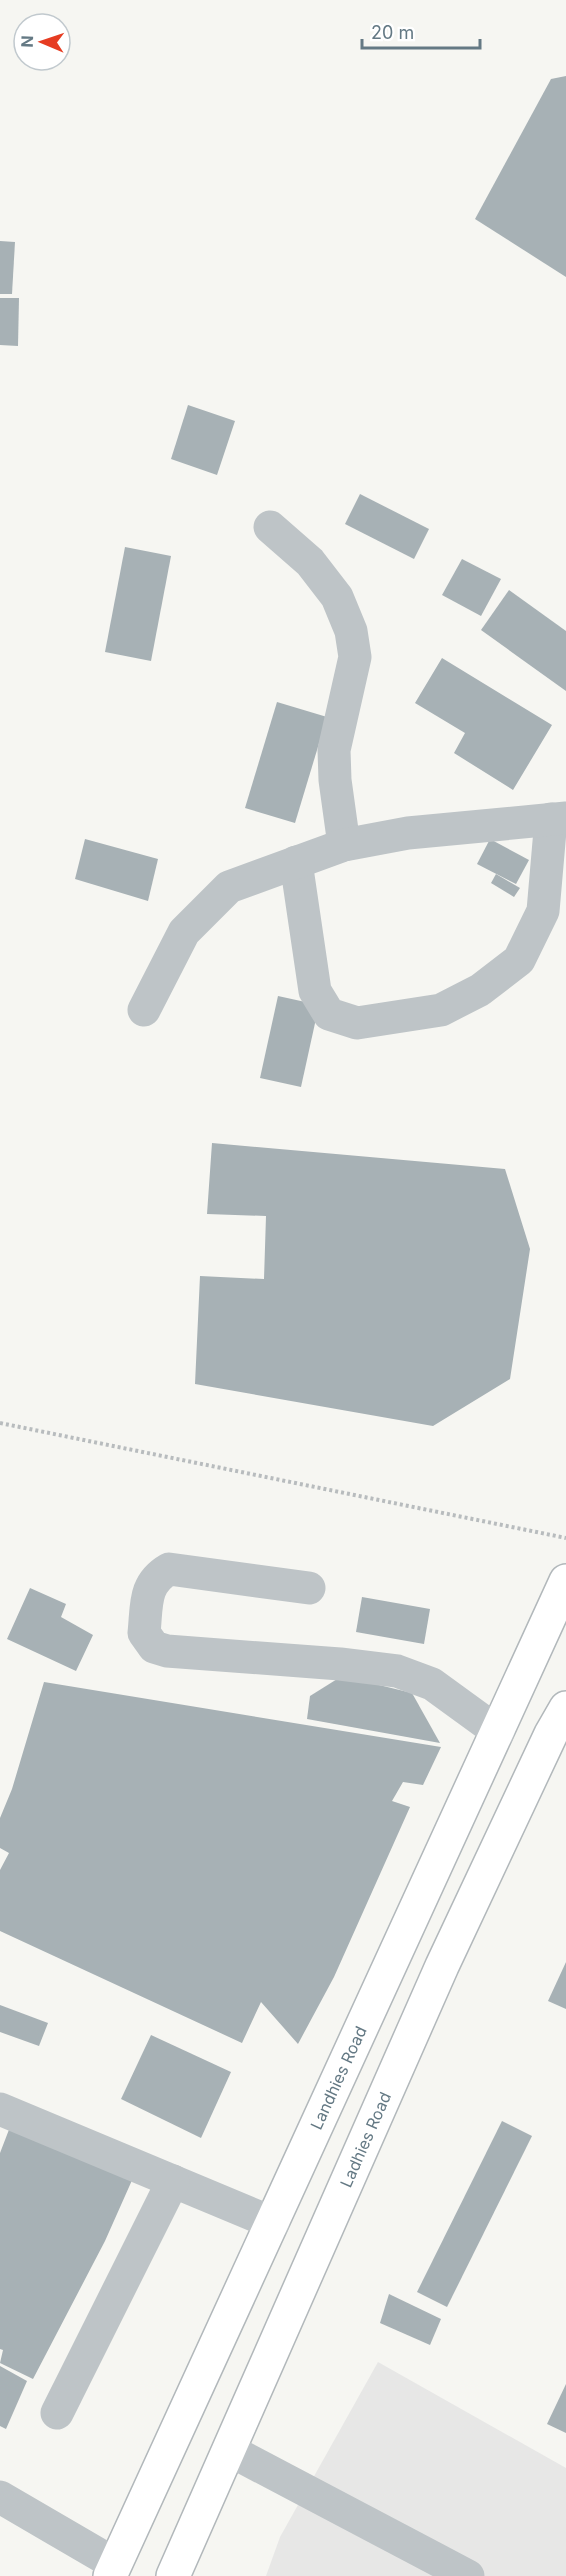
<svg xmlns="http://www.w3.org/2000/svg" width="566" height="2576" font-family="Inter,sans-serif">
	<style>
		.built { fill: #e7e7e6 }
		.building { fill: #a7b1b5 }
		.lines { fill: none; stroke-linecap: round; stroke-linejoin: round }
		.major-casing { stroke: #b2b8bb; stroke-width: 36 }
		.path { stroke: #b8bcbe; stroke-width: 4; stroke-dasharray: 3 3; stroke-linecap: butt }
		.minor { stroke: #bec4c7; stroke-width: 33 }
		.major { stroke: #fff; stroke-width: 33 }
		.labels { text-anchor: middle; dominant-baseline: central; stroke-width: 6; stroke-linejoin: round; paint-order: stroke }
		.street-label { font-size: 16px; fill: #647984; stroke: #fff }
	</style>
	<rect width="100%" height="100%" fill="#f6f6f2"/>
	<path class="built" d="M 378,2362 L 566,2468 L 566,2576 L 266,2576 L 280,2537 Z"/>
	<g class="building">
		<path d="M 566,76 L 566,277 L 475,219 L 551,79 Z"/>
		<path d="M 0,241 L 15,242 L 12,294 L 0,294 Z"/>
		<path d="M 0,298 L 19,298 L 18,346 L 0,345 Z"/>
		<path d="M 188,405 L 235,421 L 217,475 L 171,459 Z"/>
		<path d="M 360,494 L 429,529 L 414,559 L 345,524 Z"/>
		<path d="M 125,547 L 171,556 L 151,661 L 105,652 Z"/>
		<path d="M 462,559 L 501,579 L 481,616 L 442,595 Z"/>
		<path d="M 509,590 L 566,631 L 566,691 L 481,630 Z"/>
		<path d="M 442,658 L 552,725 L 513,790 L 454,753 L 465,733 L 415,703 Z"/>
		<path d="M 277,702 L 327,717 L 295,823 L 245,808 Z"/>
		<path d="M 85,839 L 158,859 L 148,901 L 75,879 Z"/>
		<path d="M 490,839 L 529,860 L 516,884 L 477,864 Z"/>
		<path d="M 496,874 L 520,888 L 514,897 L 491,883 Z"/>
		<path d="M 278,996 L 319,1005 L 301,1087 L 260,1078 Z"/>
		<path d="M 212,1143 L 505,1169 L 530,1249 L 510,1379 L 433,1426 L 195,1384 L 200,1276 L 264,1279 L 266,1216 L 207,1214 Z"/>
		<path d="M 30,1588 L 66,1604 L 61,1617 L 93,1635 L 76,1671 L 7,1639 Z"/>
		<path d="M 362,1597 L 430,1609 L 424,1644 L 356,1632 Z"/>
		<path d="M 342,1676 L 412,1693 L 440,1743 L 307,1719 L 310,1696 Z"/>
		<path d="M 44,1682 L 441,1747 L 423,1785 L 403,1782 L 392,1801 L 410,1807 L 334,1977 L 298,2044 L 261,2002 L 242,2043 L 0,1931 L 0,1870 L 9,1853 L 0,1848 L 0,1818 L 12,1789 Z"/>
		<path d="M 566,1962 L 566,2009 L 548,2001 Z"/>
		<path d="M 0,2005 L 48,2023 L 39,2046 L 0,2032 Z"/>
		<path d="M 151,2035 L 231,2072 L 201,2138 L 121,2099 Z"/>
		<path d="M 502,2121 L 532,2136 L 447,2307 L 417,2292 Z"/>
		<path d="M 10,2127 L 133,2178 L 105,2241 L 33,2379 L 0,2363 L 3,2350 L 0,2349 L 0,2153 Z"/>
		<path d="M 389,2294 L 441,2319 L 430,2345 L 380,2323 Z"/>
		<path d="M 0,2366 L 27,2381 L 6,2429 L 0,2426 Z"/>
		<path d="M 566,2384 L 566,2433 L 547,2424 Z"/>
	</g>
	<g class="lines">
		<g class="major-casing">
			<g id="major">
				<path id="s1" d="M 110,2576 L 566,1581"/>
				<path id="s2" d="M 173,2576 L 442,1966 L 551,1734 L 566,1708"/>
			</g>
		</g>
		<path class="path" d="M 0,1423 L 566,1538"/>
		<g class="minor">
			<path d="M 270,527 L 310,562 L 337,597 L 351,631 L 355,657 L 334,750 L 335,780 L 344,845"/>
			<path d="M 296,862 L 315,991 L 329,1014 L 357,1023 L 441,1010 L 480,990 L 519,960 L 543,911 L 551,819"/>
			<path d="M 144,1010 L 184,932 L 229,887 L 344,845 L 408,833 L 566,818"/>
			<path d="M 309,1588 L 169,1569 C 143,1584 147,1606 144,1633 L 154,1647 L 167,1651 L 340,1664 L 397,1671 L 432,1684 L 498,1732"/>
			<path d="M 0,2109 L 273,2223"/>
			<path d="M 57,2413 L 173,2181"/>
			<path d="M 229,2450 L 468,2576"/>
			<path d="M 0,2497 L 115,2564"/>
		</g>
		<use href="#major" class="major"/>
	</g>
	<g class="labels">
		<g class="street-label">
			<text stroke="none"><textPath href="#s1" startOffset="548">Landhies Road</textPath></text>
			<text stroke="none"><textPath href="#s2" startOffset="477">Ladhies Road</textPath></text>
		</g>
	</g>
	<g transform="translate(42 42) rotate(272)"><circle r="28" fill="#ffffff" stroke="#c1c9ce" stroke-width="1.5"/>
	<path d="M0-4.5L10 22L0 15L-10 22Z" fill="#e63c22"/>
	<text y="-9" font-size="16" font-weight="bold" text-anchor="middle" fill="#647984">N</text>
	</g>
	<path d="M362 39v9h118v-9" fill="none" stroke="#647984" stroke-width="3"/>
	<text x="371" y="39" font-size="18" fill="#647984" stroke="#ffffff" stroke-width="4.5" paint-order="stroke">20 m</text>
</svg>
